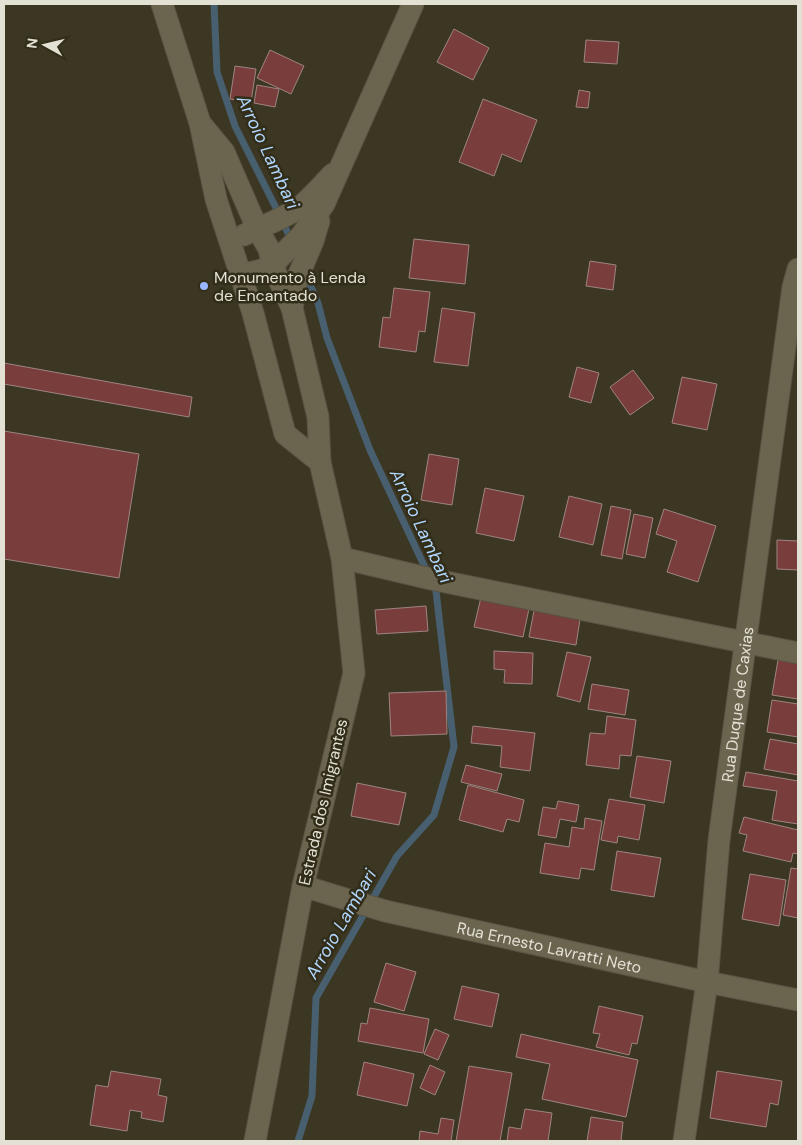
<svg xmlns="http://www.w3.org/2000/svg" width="802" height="1145" font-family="'DM Sans',sans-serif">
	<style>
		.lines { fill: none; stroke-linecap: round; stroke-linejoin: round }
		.stream { stroke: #485f70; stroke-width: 7 }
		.building { fill: #793e3b; stroke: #9e8482 }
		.minor-casing { stroke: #595443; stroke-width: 23 }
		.minor { stroke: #6b6550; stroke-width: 21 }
		.poi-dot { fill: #98b5fd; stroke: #322d19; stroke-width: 2 }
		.labels { text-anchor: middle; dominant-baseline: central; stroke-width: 5; stroke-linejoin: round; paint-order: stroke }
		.poi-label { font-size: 16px; fill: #e3e0d4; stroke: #322d19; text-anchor: start }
		.street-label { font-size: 16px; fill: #e3e0d4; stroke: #322d19 }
		.water-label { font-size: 18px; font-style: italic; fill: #b1d7fe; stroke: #322d19 }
	</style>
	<rect width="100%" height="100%" fill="#3c3723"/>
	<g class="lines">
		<g class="stream">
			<path d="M 214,4 L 217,72 L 235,126 L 281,218 L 292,242"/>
			<path d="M 298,1141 L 312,1096 L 316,998 L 397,856 L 434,815 L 454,747 L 436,591 L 370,450 L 327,338 L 318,303 L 305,273"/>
		</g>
	</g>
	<g class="building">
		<path d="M 454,29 L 489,48 L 473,80 L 437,62 Z"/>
		<path d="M 586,40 L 619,42 L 617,64 L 584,62 Z"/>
		<path d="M 270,50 L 304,66 L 291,94 L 257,78 Z"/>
		<path d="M 235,66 L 256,69 L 251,102 L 230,99 Z"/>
		<path d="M 257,85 L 279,89 L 275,107 L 254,103 Z"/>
		<path d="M 579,90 L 590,92 L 588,108 L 576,107 Z"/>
		<path d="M 483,99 L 537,120 L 521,162 L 502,154 L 494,176 L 459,162 Z"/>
		<path d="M 414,239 L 469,245 L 465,284 L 409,278 Z"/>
		<path d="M 590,261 L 616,265 L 613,290 L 586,286 Z"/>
		<path d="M 394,288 L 430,292 L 425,332 L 419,331 L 416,352 L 379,347 L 383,317 L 390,318 Z"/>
		<path d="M 442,308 L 475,313 L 468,366 L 434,362 Z"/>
		<path d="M 4,363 L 192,397 L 189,417 L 4,384 Z"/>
		<path d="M 577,367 L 599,373 L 591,403 L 569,397 Z"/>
		<path d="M 633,370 L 654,398 L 630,415 L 610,387 Z"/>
		<path d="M 682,377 L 717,384 L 707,430 L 672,423 Z"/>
		<path d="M 4,431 L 139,454 L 119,578 L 4,559 Z"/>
		<path d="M 429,454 L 459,459 L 452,505 L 421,500 Z"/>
		<path d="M 485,488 L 524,496 L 514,541 L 476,533 Z"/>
		<path d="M 569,496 L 602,504 L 593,545 L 559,537 Z"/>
		<path d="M 611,506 L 631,510 L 622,559 L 601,555 Z"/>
		<path d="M 664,509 L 716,526 L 698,582 L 667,572 L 677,541 L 656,534 Z"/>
		<path d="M 634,514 L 653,518 L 645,558 L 626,554 Z"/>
		<path d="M 777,540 L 798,541 L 798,570 L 777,569 Z"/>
		<path d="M 482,593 L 530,604 L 523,637 L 474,627 Z"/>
		<path d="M 535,605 L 581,613 L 576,645 L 529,637 Z"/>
		<path d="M 426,606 L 428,631 L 377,634 L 375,610 Z"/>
		<path d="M 494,651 L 533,653 L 532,684 L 504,683 L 505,670 L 494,669 Z"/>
		<path d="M 567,652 L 591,657 L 580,702 L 557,696 Z"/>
		<path d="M 778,660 L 798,663 L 798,699 L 772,695 Z"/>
		<path d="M 592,684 L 629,690 L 625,715 L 588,709 Z"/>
		<path d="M 446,691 L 447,734 L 391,736 L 389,693 Z"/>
		<path d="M 772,700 L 798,704 L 798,737 L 767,732 Z"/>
		<path d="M 607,716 L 636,720 L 631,756 L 620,755 L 619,769 L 586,765 L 590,733 L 605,734 Z"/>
		<path d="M 473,726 L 535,733 L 530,771 L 500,767 L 502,746 L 471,743 Z"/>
		<path d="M 770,739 L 798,744 L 798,775 L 764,769 Z"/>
		<path d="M 637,756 L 671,761 L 664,803 L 630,797 Z"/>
		<path d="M 466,765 L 502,774 L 497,791 L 461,782 Z"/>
		<path d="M 746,772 L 798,781 L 798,824 L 772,820 L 777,791 L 743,786 Z"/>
		<path d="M 357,783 L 406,793 L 399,825 L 351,816 Z"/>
		<path d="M 468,785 L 524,800 L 519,822 L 507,819 L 503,832 L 459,820 Z"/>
		<path d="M 609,799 L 645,805 L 639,840 L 618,836 L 617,843 L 601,840 Z"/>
		<path d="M 558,801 L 579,805 L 576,822 L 560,819 L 556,838 L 538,835 L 543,807 L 556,809 Z"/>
		<path d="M 744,817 L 798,830 L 798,854 L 793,853 L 791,862 L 743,851 L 747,835 L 739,833 Z"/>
		<path d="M 585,818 L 602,821 L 594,870 L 581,868 L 579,879 L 540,873 L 545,843 L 569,847 L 572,827 L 584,829 Z"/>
		<path d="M 617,851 L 661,858 L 654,897 L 611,890 Z"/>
		<path d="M 791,868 L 798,869 L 798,918 L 783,915 Z"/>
		<path d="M 750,874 L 786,880 L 779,926 L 742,919 Z"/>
		<path d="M 386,963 L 416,972 L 404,1011 L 374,1002 Z"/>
		<path d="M 462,986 L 499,994 L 492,1027 L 454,1019 Z"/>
		<path d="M 599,1006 L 643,1016 L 637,1044 L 632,1043 L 629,1055 L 596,1047 L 600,1034 L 593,1033 Z"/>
		<path d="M 370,1008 L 429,1019 L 423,1053 L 358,1041 L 361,1023 L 367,1024 Z"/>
		<path d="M 435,1029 L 449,1035 L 438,1060 L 424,1054 Z"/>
		<path d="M 521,1034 L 638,1060 L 626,1117 L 542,1099 L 550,1064 L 516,1057 Z"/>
		<path d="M 364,1062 L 414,1074 L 407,1106 L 357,1095 Z"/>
		<path d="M 430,1065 L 445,1072 L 435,1095 L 420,1088 Z"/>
		<path d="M 469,1066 L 512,1073 L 500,1141 L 456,1141 Z"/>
		<path d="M 111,1071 L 161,1079 L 158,1095 L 167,1097 L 163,1122 L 141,1118 L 142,1112 L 130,1110 L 127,1131 L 90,1125 L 96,1085 L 108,1087 Z"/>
		<path d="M 717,1071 L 782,1081 L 778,1105 L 770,1103 L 766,1127 L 710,1118 Z"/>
		<path d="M 525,1109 L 552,1113 L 548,1141 L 507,1141 L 509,1127 L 521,1129 Z"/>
		<path d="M 591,1117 L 623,1122 L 621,1141 L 587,1141 Z"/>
		<path d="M 441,1118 L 454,1120 L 451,1141 L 419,1141 L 420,1131 L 438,1134 Z"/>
	</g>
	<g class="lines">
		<g class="minor-casing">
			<g id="minor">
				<path d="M 162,4 L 200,123 L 216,199 L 253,313 L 285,434 L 320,462"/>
				<path d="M 200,123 L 224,152 L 257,228 L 269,249 L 273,267 L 292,308 L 318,417 L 320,462 L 342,558 L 354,673 L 303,886 L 255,1141"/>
				<path d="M 244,235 C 261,226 284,219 300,207 C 312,197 322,185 333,174"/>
				<path d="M 241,275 L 273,267 L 279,258 L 301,236 L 324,204 L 413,4"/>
				<path d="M 292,308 L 297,279 L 313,241 L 319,221"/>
				<path d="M 342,558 L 431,579 L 798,653"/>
				<path id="s1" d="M 303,886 L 385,911 L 707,982 L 798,1000"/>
				<path id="s2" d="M 684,1141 L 707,982 L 719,840 L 793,287 L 798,269"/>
			</g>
		</g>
		<use href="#minor" class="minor"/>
	</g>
	<circle class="poi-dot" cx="204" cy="286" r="5"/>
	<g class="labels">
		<g class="poi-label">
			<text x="214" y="277">Monumento à Lenda<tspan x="214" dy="18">de Encantado</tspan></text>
		</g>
		<g class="street-label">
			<text stroke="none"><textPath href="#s2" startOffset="440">Rua Duque de Caxias</textPath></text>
			<text transform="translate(323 802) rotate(-77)">Estrada dos Imigrantes</text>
			<text stroke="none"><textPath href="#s1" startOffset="254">Rua Ernesto Lavratti Neto</textPath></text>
		</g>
		<g class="water-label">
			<text transform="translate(268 152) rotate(65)">Arroio Lambari</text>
			<text transform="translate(421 526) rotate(65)">Arroio Lambari</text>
			<text transform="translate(341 924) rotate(-60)">Arroio Lambari</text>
		</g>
	</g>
	<rect width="802" height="1145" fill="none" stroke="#e3e0d4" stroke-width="10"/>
	<g transform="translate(45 45) rotate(278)" stroke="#322d19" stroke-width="4" paint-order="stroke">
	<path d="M0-4L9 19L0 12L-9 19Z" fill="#e3e0d4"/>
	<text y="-8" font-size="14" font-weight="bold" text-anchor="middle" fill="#e3e0d4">N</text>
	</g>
</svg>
